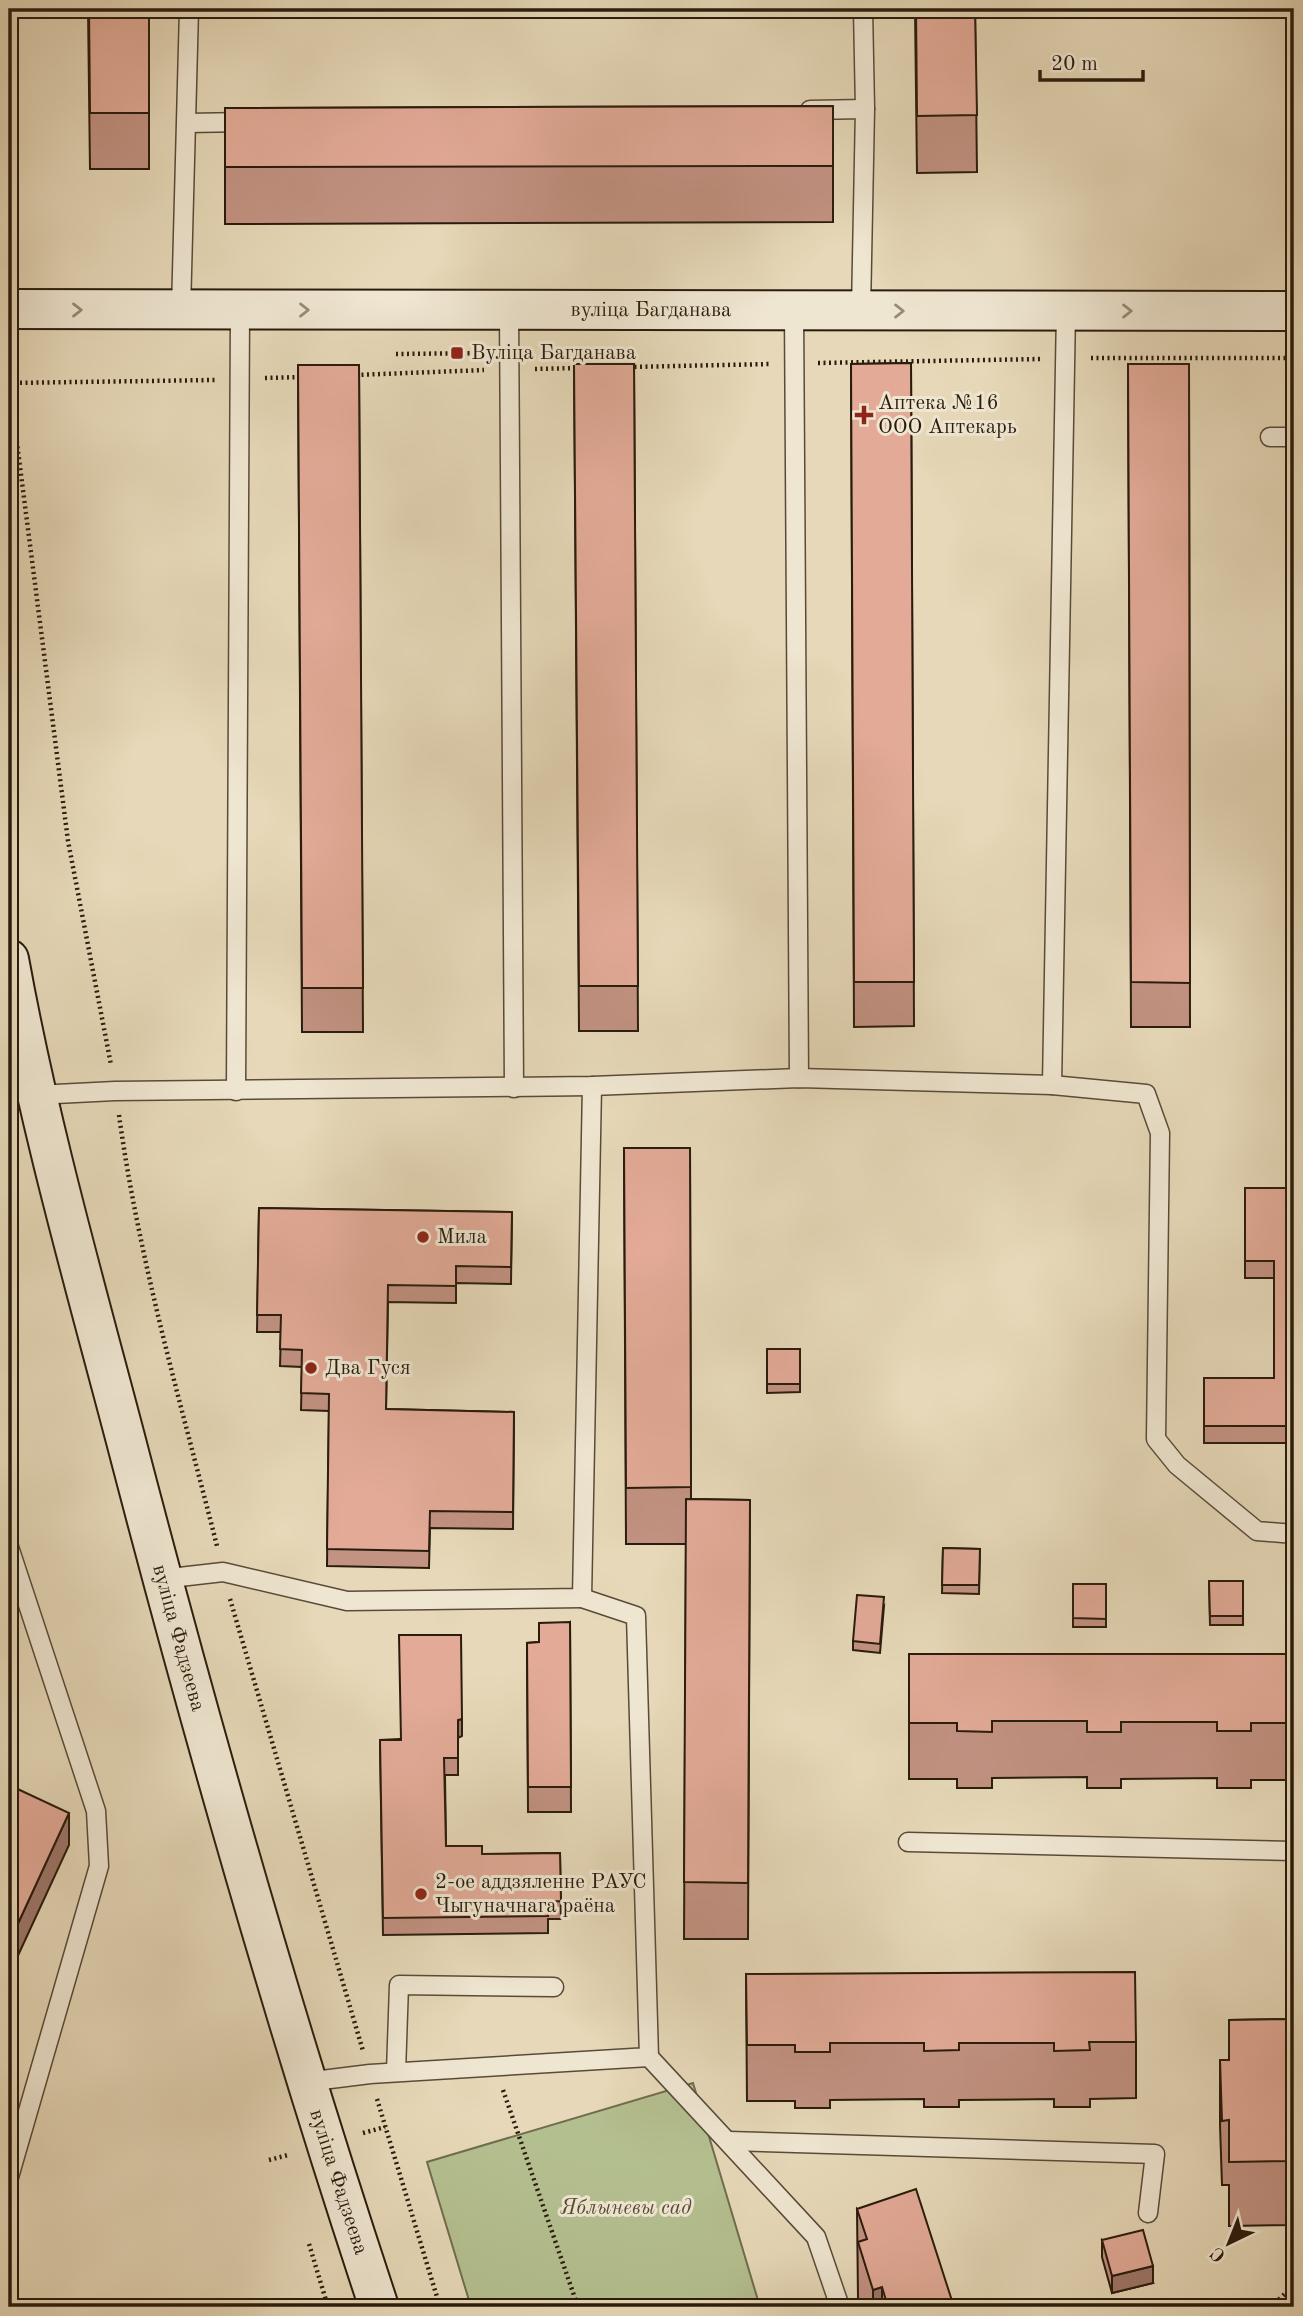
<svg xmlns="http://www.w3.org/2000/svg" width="1303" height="2316" font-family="'Old Standard TT',serif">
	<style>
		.green { fill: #b4bf8f; stroke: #6f6e4e; stroke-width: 2 }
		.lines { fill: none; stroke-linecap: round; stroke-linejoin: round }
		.lane-casing { stroke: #594b38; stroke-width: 21 }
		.secondary-casing { stroke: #2a1c0d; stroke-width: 42 }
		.path { stroke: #2a1c0d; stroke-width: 4.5; stroke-dasharray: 2 3.5; stroke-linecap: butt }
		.lane { stroke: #efe6d1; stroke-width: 18 }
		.secondary { stroke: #efe6d1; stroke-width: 38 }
		.wall { fill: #c29282; stroke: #2a1c0d; stroke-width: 2 }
		.shaded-wall { fill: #9e776a; stroke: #2a1c0d; stroke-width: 2 }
		.building { fill: #e2aa97; stroke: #2a1c0d; stroke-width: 2 }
		.oneway { stroke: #968b79 }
		.poi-dot { fill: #8f2418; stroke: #efe6d1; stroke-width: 2.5 }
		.labels { text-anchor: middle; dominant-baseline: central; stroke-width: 6; stroke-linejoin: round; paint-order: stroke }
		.street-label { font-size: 21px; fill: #2a1c0d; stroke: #efe6d1 }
		.poi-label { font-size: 21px; fill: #2a1c0d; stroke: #efe6d1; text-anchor: start }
		.park-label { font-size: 21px; font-style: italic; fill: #534d34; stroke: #efe6d1 }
	</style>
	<rect width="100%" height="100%" fill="#e6d8b8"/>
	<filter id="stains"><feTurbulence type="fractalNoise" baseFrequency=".00286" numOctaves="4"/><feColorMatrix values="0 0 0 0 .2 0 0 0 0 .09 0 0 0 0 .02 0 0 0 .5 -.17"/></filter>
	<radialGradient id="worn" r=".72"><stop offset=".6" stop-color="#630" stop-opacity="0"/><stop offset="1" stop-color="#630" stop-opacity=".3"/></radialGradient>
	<path class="green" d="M 693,2083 L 760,2307 L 471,2307 L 427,2162 Z"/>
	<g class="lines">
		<g class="lane-casing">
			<g id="lane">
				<path d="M 810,110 L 865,109"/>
				<path d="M 187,123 L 246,122"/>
				<path d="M 181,310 L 189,9"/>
				<path d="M 509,310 L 514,1088"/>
				<path d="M 794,310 L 799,1078"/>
				<path d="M 861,310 L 865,109 L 863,9"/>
				<path d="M 1270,437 L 1294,437"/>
				<path d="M 1052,1085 L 1066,311"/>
				<path d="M 236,1091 L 240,310"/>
				<path d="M 36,1095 L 115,1091 L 592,1086 L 799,1078 L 1052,1085 L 1146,1094 L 1160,1133 L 1156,1439 L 1177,1465 L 1257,1531 L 1294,1534"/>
				<path d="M 9,1547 L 96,1811 L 99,1866 L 9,2177"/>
				<path d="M 162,1579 L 223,1572 L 347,1601 L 582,1598 L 592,1086"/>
				<path d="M 908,1842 L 1294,1851"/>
				<path d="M 649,2057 L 816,2237 L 840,2307"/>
				<path d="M 396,2072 L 399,1985 L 554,1987"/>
				<path d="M 306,2082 L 370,2074 L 649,2057 L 636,1616 L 582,1598"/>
				<path d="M 728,2141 L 1155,2154 L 1148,2213"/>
			</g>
		</g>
		<g class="secondary-casing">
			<g id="secondary">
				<path id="s1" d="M 9,309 L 1294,311"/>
				<path id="s2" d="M 9,959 C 38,1120 83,1278 125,1437 C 201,1729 284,2021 379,2307"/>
			</g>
		</g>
		<g class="path">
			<path d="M 396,354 L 486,353"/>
			<path d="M 1091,358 L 1294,358"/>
			<path d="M 818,363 L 1040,359"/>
			<path d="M 629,367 L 771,364"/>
			<path d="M 535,369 L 578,368"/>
			<path d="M 356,375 L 484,370"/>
			<path d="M 265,378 L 302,377"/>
			<path d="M 9,381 L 68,841 L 111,1065"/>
			<path d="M 9,383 L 215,380"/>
			<path d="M 119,1115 C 139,1261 181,1404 217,1546"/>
			<path d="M 230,1599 L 363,2051"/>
			<path d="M 503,2090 L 578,2307"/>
			<path d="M 377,2099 L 440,2307"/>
			<path d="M 363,2133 L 385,2127"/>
			<path d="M 269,2160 L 288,2155"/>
			<path d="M 309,2244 L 328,2307"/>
			<path d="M 1271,2307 L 1294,2285"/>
		</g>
		<use href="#lane" class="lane"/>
		<use href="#secondary" class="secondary"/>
	</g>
	<g class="wall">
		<path d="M 88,9 L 149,9 L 149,169 L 90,169 Z"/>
		<path d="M 915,9 L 975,9 L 977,172 L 917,173 Z"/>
		<path d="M 833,106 L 833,222 L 225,224 L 225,108 Z"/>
		<path d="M 911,363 L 914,1026 L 854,1027 L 851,364 Z"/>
		<path d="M 574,364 L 634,364 L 638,1031 L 579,1031 Z"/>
		<path d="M 1128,364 L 1189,364 L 1190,1027 L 1131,1027 Z"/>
		<path d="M 298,365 L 359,365 L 363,1032 L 302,1032 Z"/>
		<path d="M 624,1148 L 690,1148 L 691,1499 L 750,1500 L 748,1939 L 684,1939 L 686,1544 L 626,1544 Z"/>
		<path d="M 1245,1188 L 1294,1188 L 1294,1497 L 1292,1497 L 1292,1443 L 1204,1443 L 1204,1378 L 1274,1378 L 1274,1278 L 1245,1278 Z"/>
		<path d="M 259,1208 L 512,1212 L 511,1284 L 456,1283 L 456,1303 L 388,1302 L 386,1409 L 514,1412 L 513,1529 L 430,1528 L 429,1568 L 327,1566 L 329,1411 L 301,1410 L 302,1367 L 280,1366 L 281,1332 L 257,1332 Z"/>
		<path d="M 767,1349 L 800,1349 L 800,1392 L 767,1393 Z"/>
		<path d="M 943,1548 L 980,1549 L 979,1594 L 942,1593 Z"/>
		<path d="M 1209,1581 L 1243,1581 L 1243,1625 L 1210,1625 Z"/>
		<rect x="1073" y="1584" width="33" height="43"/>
		<path d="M 884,1606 L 880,1653 L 853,1650 L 853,1641 Z"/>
		<path d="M 570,1622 L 571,1812 L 528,1812 L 527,1643 L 539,1642 Z"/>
		<path d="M 909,1654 L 1294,1654 L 1294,1780 L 1251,1780 L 1251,1788 L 1217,1788 L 1217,1778 L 1121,1779 L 1121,1788 L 1087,1788 L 1087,1777 L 992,1778 L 992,1788 L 957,1788 L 957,1779 L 909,1779 Z"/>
		<path d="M 462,1736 L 458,1737 L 458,1775 L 445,1775 L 446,1846 L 482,1854 L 560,1853 L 561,1919 L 548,1919 L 548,1933 L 383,1935 L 380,1740 Z"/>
		<path d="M 746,1974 L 1136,2042 L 1136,2098 L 1090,2099 L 1090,2107 L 1054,2107 L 1054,2099 L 959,2100 L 959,2107 L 924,2107 L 924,2099 L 830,2100 L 830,2108 L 795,2108 L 795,2101 L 747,2101 Z"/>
		<path d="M 1294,2019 L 1294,2225 L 1229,2226 L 1229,2185 L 1222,2185 L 1220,2125 L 1220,2060 L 1229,2060 L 1229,2020 Z"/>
		<path d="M 857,2209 L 954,2307 L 861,2307 L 858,2298 Z"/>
		<path d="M 1102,2240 L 1153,2283 L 1112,2293 L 1102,2257 Z"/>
	</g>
	<g class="shaded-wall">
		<path d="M 462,1719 L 462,1736 L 458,1738 L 458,1720 Z"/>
		<path d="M 69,1813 L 69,1845 L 9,1975 L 9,1943 Z"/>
		<path d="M 1153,2266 L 1153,2283 L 1112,2293 L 1112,2276 Z"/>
		<path d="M 882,2287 L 882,2307 L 873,2307 L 873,2290 Z"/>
	</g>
	<g class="building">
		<path d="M 89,9 L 149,9 L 149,113 L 90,113 Z"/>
		<path d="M 916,9 L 975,9 L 977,115 L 917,116 Z"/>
		<path d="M 833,106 L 833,166 L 225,167 L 225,108 Z"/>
		<path d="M 911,363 L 914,982 L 854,982 L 851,364 Z"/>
		<path d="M 574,364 L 634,364 L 638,986 L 579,986 Z"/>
		<path d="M 1128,364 L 1189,364 L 1190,983 L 1131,982 Z"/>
		<path d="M 298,365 L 359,365 L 363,988 L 302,988 Z"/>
		<path d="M 624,1148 L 690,1148 L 691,1487 L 626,1488 Z"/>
		<path d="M 1245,1188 L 1294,1188 L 1294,1480 L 1292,1480 L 1292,1426 L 1204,1426 L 1204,1378 L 1274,1378 L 1274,1261 L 1245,1261 Z"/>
		<path d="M 259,1208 L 512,1212 L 511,1267 L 456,1266 L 456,1286 L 388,1285 L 386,1409 L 514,1412 L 513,1512 L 430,1511 L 429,1551 L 327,1549 L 329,1394 L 301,1393 L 302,1350 L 280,1349 L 281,1315 L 257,1315 Z"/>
		<rect x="767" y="1349" width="33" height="35"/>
		<path d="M 686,1499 L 750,1500 L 748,1883 L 684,1882 Z"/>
		<path d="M 943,1548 L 980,1549 L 979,1585 L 942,1585 Z"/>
		<path d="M 1209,1581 L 1243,1581 L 1243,1616 L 1210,1616 Z"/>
		<path d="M 1073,1584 L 1106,1584 L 1106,1619 L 1073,1618 Z"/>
		<path d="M 857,1595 L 884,1597 L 880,1644 L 853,1641 Z"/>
		<path d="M 570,1622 L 571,1787 L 528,1787 L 527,1643 L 539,1642 L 539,1623 Z"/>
		<path d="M 399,1635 L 461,1635 L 462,1719 L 458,1720 L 458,1758 L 444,1758 L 446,1846 L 482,1846 L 482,1854 L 560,1853 L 561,1901 L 548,1902 L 548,1916 L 383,1918 L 380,1740 L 401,1740 Z"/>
		<path d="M 909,1654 L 1294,1654 L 1294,1723 L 1251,1723 L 1251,1731 L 1217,1731 L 1217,1722 L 1121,1722 L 1121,1732 L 1087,1732 L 1087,1721 L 992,1721 L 992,1732 L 957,1731 L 957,1723 L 909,1723 Z"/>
		<path d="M 9,1785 L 69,1813 L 9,1943 Z"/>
		<path d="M 1135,1972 L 1136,2042 L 1089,2042 L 1090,2050 L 1054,2051 L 1054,2043 L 959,2043 L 959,2050 L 924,2051 L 924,2043 L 830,2043 L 830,2052 L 795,2052 L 795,2045 L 747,2045 L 746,1974 Z"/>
		<path d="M 1294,2019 L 1294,2161 L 1229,2162 L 1229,2120 L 1222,2121 L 1220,2060 L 1229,2060 L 1229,2020 Z"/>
		<path d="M 916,2189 L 954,2307 L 888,2307 L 882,2287 L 873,2290 L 858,2242 L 867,2239 L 857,2209 Z"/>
		<path d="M 1143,2230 L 1153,2266 L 1112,2276 L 1102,2240 Z"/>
	</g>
	<defs><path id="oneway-chevron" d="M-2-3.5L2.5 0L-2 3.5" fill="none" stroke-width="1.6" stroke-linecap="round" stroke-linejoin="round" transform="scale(1.75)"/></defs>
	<g class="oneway">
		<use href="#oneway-chevron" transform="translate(77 310)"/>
		<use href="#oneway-chevron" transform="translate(304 310)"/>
		<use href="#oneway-chevron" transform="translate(899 311)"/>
		<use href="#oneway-chevron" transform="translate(1127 311)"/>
	</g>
	<g class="poi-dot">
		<rect x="450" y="346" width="14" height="14" rx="3.5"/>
		<path d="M860.5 404.5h7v7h7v7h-7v7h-7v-7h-7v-7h7z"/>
		<circle cx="423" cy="1237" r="7"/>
		<circle cx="311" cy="1368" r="7"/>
		<circle cx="421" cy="1894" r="7"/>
	</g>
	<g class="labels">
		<g class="street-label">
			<text stroke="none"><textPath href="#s1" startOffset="642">вуліца Багданава</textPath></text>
			<text stroke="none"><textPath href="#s2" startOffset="700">вуліца Фадзеева</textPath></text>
			<text stroke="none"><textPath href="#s2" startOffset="1267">вуліца Фадзеева</textPath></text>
		</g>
		<g class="poi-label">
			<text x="471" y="353">Вуліца Багданава</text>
			<text x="878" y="403">Аптека №16<tspan x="878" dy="24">ООО Аптекарь</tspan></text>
			<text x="437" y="1237">Мила</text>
			<text x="325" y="1368">Два Гуся</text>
			<text x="435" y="1882">2-ое аддзяленне РАУС<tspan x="435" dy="24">Чыгуначнага раёна</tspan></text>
		</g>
		<g class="park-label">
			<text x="626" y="2208">Яблыневы сад</text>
		</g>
	</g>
	<rect width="1303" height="2316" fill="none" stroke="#e6d8b8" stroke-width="35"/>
	<rect x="10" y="10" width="1282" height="2295" fill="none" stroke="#2a1c0d" stroke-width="3.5"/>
	<rect x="18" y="18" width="1268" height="2281" fill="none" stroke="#2a1c0d" stroke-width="2"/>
	<g transform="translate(1229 2243) rotate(223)" stroke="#efe6d1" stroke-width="5" paint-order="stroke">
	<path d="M0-5L12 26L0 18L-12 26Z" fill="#2a1c0d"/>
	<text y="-10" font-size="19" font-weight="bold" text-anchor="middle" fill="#2a1c0d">С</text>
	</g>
	<path d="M1040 70v10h103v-10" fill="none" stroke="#2a1c0d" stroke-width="3.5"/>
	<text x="1051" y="70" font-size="21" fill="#2a1c0d" stroke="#efe6d1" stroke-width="5" paint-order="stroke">20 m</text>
	<rect width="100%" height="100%" filter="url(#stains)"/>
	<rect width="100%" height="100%" fill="url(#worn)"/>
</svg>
